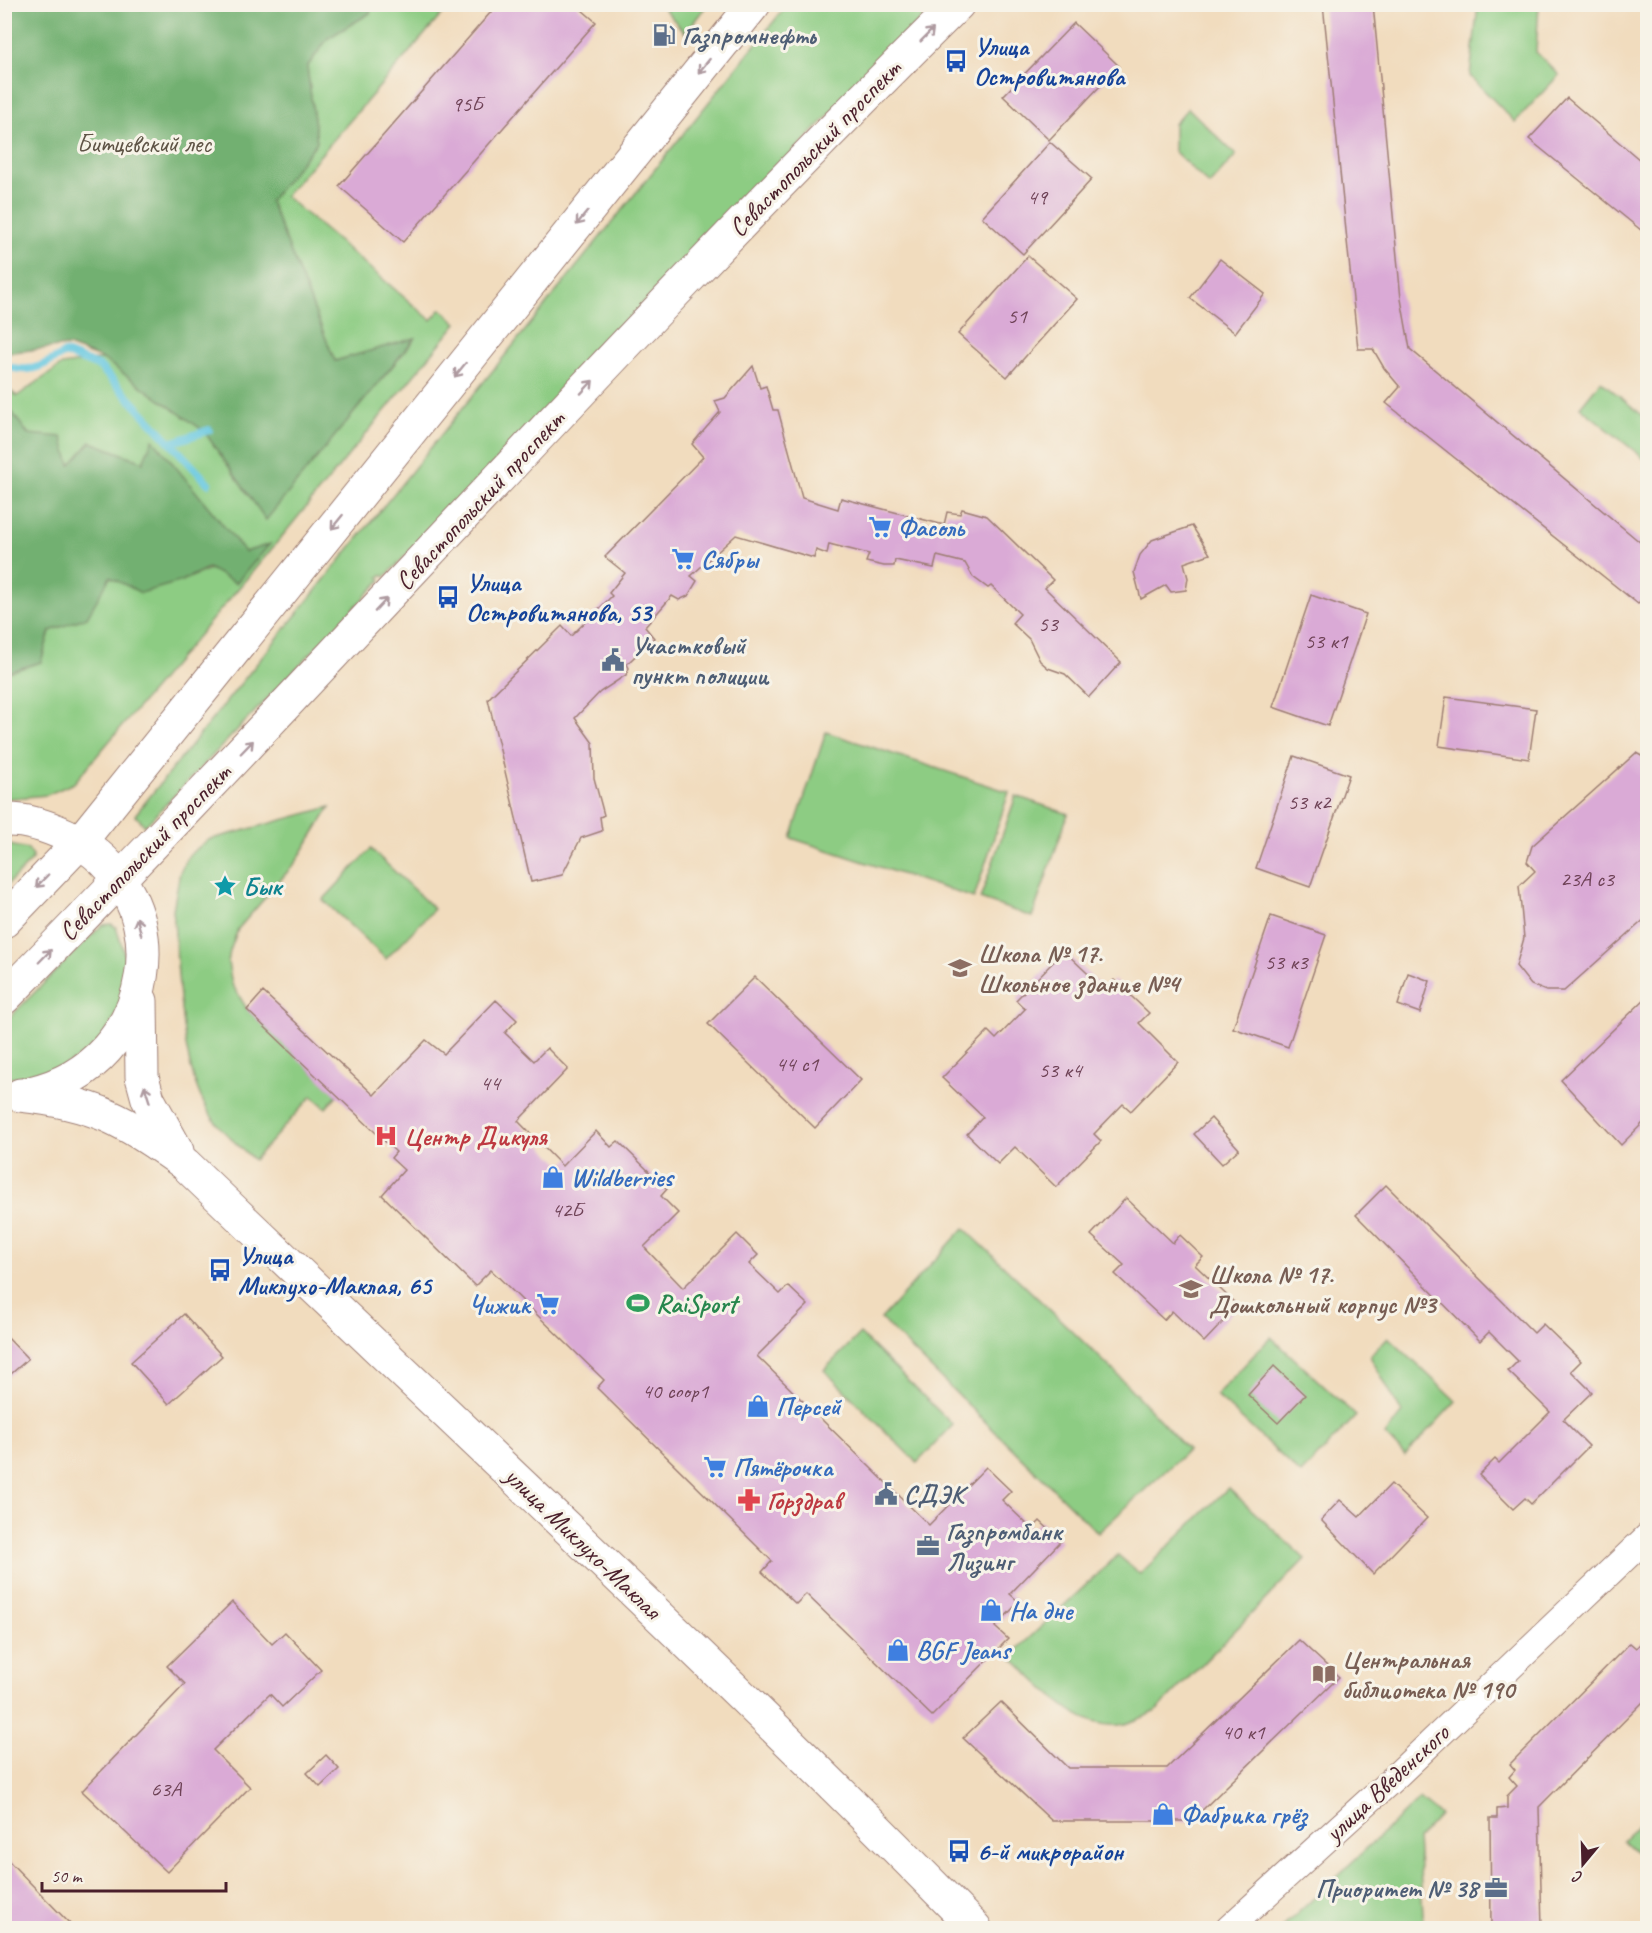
<svg xmlns="http://www.w3.org/2000/svg" width="1652" height="1933" font-family="Caveat,sans-serif">
	<style>
		.green { fill: #8dcc83; stroke: #6c7657; stroke-width: 1.5 }
		.forest { fill: #72b071; stroke: #5e684e; stroke-width: 1.5 }
		.lines { fill: none; stroke-linecap: round; stroke-linejoin: round }
		.stream { stroke: #63c7e1; stroke-width: 8 }
		.building { fill: #daaad6 }
		.minor-casing { stroke: #9e7e74; stroke-width: 28 }
		.major-casing { stroke: #9e7e74; stroke-width: 35 }
		.minor { stroke: #fff; stroke-width: 26 }
		.major { stroke: #fff; stroke-width: 33 }
		.oneway { stroke: #ae9aa0 }
		.labels { text-anchor: middle; dominant-baseline: central; stroke-width: 6; stroke-linejoin: round; paint-order: stroke }
		.number-label { font-size: 22px; fill: #6e4256 }
		.service-label { font-size: 26px; font-weight: bold; fill: #4e5e75; stroke: #f7f3e8; text-anchor: start }
		.transit-label { font-size: 26px; font-weight: bold; fill: #164399; stroke: #f7f3e8; text-anchor: start }
		.park-label { font-size: 26px; fill: #5e5345; stroke: #f7f3e8 }
		.street-label { font-size: 26px; fill: #4a1f2b; stroke: #f7f3e8 }
		.shop-label { font-size: 26px; font-weight: bold; fill: #366cbe; stroke: #f7f3e8; text-anchor: start }
		.culture-label { font-size: 26px; font-weight: bold; fill: #0d838f; stroke: #f7f3e8; text-anchor: start }
		.education-label { font-size: 26px; font-weight: bold; fill: #785e54; stroke: #f7f3e8; text-anchor: start }
		.health-label { font-size: 26px; font-weight: bold; fill: #be3a42; stroke: #f7f3e8; text-anchor: start }
		.leisure-label { font-size: 26px; font-weight: bold; fill: #27864d; stroke: #f7f3e8; text-anchor: start }
	</style>
	<rect width="100%" height="100%" fill="#f7f3e8"/>
	<filter id="ink" filterUnits="userSpaceOnUse"><feTurbulence type="fractalNoise" baseFrequency=".0167" numOctaves="2"/><feDisplacementMap in="SourceGraphic" scale="12" xChannelSelector="R" yChannelSelector="G"/><feConvolveMatrix kernelMatrix="1 2 1 2 8 2 1 2 1" color-interpolation-filters="sRGB"/></filter>
	<filter id="wash" filterUnits="userSpaceOnUse"><feTurbulence type="fractalNoise" baseFrequency=".008" numOctaves="4" result="noise"/><feDisplacementMap in="SourceGraphic" scale="24" xChannelSelector="R" yChannelSelector="G"/><feGaussianBlur stdDeviation="1.35" result="paint"/><feColorMatrix in="noise" values="0 0 0 0 0 0 0 0 0 0 0 0 0 0 0 0 0 1.4 0 .05"/><feComposite in="paint" operator="in"/></filter>
	<g filter="url(#wash)">
		<rect width="100%" height="100%" fill="#f1dcbe"/>
		<g class="green">
			<path d="M 372,5 L 450,5 L 285,196 L 431,320 L 441,309 L 457,323 L 270,551 L 74,783 L 47,795 L 5,799 L 5,673 L 41,662 L 50,631 L 87,617 L 110,576 L 179,582 L 268,545 L 245,552 L 153,440 L 143,462 L 91,442 L 70,466 C 43,445 5,423 5,386 L 17,396 L 62,365 L 103,359 L 204,431 L 266,519 L 415,339 L 335,361 L 270,201 L 317,142 L 307,67 L 328,38 L 370,13 Z"/>
			<path d="M 661,5 L 707,5 L 685,33 Z"/>
			<path d="M 787,5 L 935,5 L 385,577 L 382,575 L 379,577 L 381,580 L 145,826 L 135,815 Z"/>
			<path d="M 1478,5 L 1539,5 L 1536,52 L 1559,75 L 1515,122 L 1470,76 Z"/>
			<path d="M 1188,108 L 1236,155 L 1209,185 L 1174,151 L 1174,124 Z"/>
			<path d="M 1601,381 L 1647,419 L 1647,461 L 1580,407 Z"/>
			<path d="M 826,732 L 1009,792 L 974,898 L 791,838 Z"/>
			<path d="M 1016,796 L 1068,814 L 1032,917 L 980,899 Z"/>
			<path d="M 330,807 L 296,862 L 238,929 L 230,951 L 228,963 L 232,984 L 247,1009 L 337,1095 L 326,1108 L 312,1096 L 254,1160 C 237,1144 218,1129 207,1109 C 178,1060 179,967 173,910 L 180,872 L 189,855 L 208,840 Z"/>
			<path d="M 5,844 L 28,849 L 33,856 L 31,861 L 5,887 Z"/>
			<path d="M 371,849 L 434,909 L 386,959 L 323,900 Z"/>
			<path d="M 111,924 L 116,927 C 121,944 129,963 128,982 C 126,999 105,1040 91,1050 C 66,1067 35,1082 5,1077 L 5,1022 L 102,925 Z"/>
			<path d="M 964,1228 L 1114,1371 L 1188,1450 L 1098,1533 L 881,1319 Z"/>
			<path d="M 860,1334 L 953,1425 L 917,1463 L 824,1370 Z"/>
			<path d="M 1271,1337 L 1356,1416 L 1301,1474 L 1216,1395 Z"/>
			<path d="M 1388,1337 L 1456,1401 L 1405,1456 L 1385,1435 L 1402,1413 L 1370,1356 Z"/>
			<path d="M 1228,1488 L 1305,1559 L 1155,1712 C 1146,1716 1135,1721 1125,1724 C 1079,1734 1040,1683 1010,1656 L 1118,1555 L 1140,1574 Z"/>
			<path d="M 1419,1799 L 1440,1815 L 1418,1839 L 1424,1928 L 1282,1928 Z"/>
			<path d="M 1647,1816 L 1647,1846 L 1638,1854 L 1623,1840 Z"/>
		</g>
		<g class="forest">
			<path d="M 5,4 L 372,5 L 370,13 L 328,38 L 307,67 L 317,142 L 270,201 L 335,361 L 415,338 L 266,520 L 204,431 L 103,359 L 68,346 L 5,353 Z"/>
			<path d="M 5,402 L 28,434 L 62,437 L 70,465 L 91,442 L 143,462 L 153,439 L 245,552 L 270,544 L 236,583 L 208,568 L 179,582 L 141,593 L 110,577 L 87,617 L 50,631 L 41,662 L 5,673 L 4,541 L 10,540 L 4,534 Z"/>
		</g>
		<g class="lines">
			<g class="stream">
				<path d="M 4,365 C 30,375 43,366 65,353 L 100,367 L 208,483"/>
				<path d="M 171,443 L 209,430"/>
			</g>
		</g>
		<g id="blocks">
			<g class="building">
				<path d="M 498,4 L 575,4 L 596,22 L 403,242 L 339,186 Z"/>
				<path d="M 1323,4 L 1373,4 L 1401,299 L 1410,349 L 1647,548 L 1647,591 L 1638,604 L 1386,403 L 1400,387 L 1384,368 L 1373,349 L 1358,349 Z"/>
				<path d="M 1074,23 L 1119,66 L 1049,140 L 1003,96 Z"/>
				<path d="M 1567,98 L 1647,166 L 1647,235 L 1529,139 Z"/>
				<path d="M 1050,142 L 1092,179 L 1023,254 L 982,217 Z"/>
				<path d="M 1028,256 L 1077,299 L 1007,377 L 958,334 Z"/>
				<path d="M 1220,259 L 1265,294 L 1235,333 L 1190,298 Z"/>
				<path d="M 753,366 L 760,388 L 766,386 L 773,410 L 778,410 L 802,498 L 838,509 L 841,498 L 944,525 L 947,512 L 960,514 L 962,509 L 987,516 L 1053,580 L 1045,588 L 1121,662 L 1089,697 L 1065,674 L 1048,668 L 1040,661 L 1029,639 L 1012,623 L 1020,614 L 991,586 L 988,588 L 973,577 L 965,563 L 937,556 L 934,568 L 895,560 L 894,566 L 884,566 L 866,562 L 869,554 L 829,544 L 827,554 L 816,550 L 814,558 L 736,535 L 691,576 L 697,581 L 688,596 L 679,600 L 672,596 L 645,627 L 654,638 L 627,664 L 629,668 L 626,675 L 600,692 L 575,718 L 593,743 L 594,778 L 604,815 L 600,817 L 602,831 L 581,838 L 562,875 L 531,882 L 488,699 L 562,626 L 571,636 L 612,596 L 609,593 L 625,573 L 605,557 L 703,457 L 692,444 L 720,412 L 715,401 L 725,398 Z"/>
				<path d="M 1192,526 L 1210,554 L 1184,563 L 1188,578 L 1186,590 L 1171,592 L 1166,585 L 1141,599 L 1134,572 L 1140,555 L 1152,540 Z"/>
				<path d="M 1311,595 L 1366,614 L 1328,726 L 1273,707 Z"/>
				<path d="M 1446,697 L 1536,709 L 1529,759 L 1439,746 Z"/>
				<path d="M 1636,753 L 1647,759 L 1647,917 L 1564,991 L 1546,991 L 1531,985 L 1516,966 L 1524,938 L 1519,886 L 1535,871 L 1527,862 L 1532,846 Z"/>
				<path d="M 1294,756 L 1349,775 L 1310,887 L 1256,868 Z"/>
				<path d="M 1271,916 L 1326,935 L 1288,1047 L 1233,1028 Z"/>
				<path d="M 1064,951 L 1105,990 L 1114,980 L 1149,1013 L 1139,1023 L 1178,1062 L 1131,1111 L 1123,1104 L 1094,1134 L 1101,1141 L 1056,1187 L 1015,1147 L 998,1164 L 967,1134 L 983,1117 L 942,1078 L 988,1031 L 996,1039 L 1025,1009 L 1016,1000 Z"/>
				<path d="M 1408,973 L 1430,981 L 1420,1013 L 1398,1005 Z"/>
				<path d="M 755,977 L 861,1080 L 815,1128 L 708,1024 Z"/>
				<path d="M 263,992 L 374,1095 L 426,1040 L 444,1054 L 496,1000 L 517,1020 L 505,1033 L 534,1061 L 547,1048 L 568,1069 L 518,1121 L 562,1166 L 596,1131 L 611,1147 L 618,1141 L 667,1189 L 661,1196 L 678,1213 L 644,1247 L 683,1288 L 737,1234 L 758,1255 L 749,1264 L 780,1294 L 788,1286 L 808,1305 L 757,1356 L 929,1525 L 986,1467 L 1011,1491 L 1002,1500 L 1032,1529 L 1040,1521 L 1061,1541 L 1010,1594 L 1019,1602 L 995,1627 L 1008,1639 L 932,1716 L 806,1594 L 796,1604 L 762,1572 L 772,1561 L 597,1388 L 604,1380 L 491,1270 L 475,1286 L 382,1195 L 404,1170 L 391,1158 L 396,1152 L 247,1010 Z"/>
				<path d="M 1647,997 L 1647,1119 L 1621,1145 L 1561,1080 Z"/>
				<path d="M 1211,1118 L 1239,1149 L 1222,1164 L 1194,1134 Z"/>
				<path d="M 1386,1185 L 1534,1333 L 1543,1324 L 1581,1361 L 1571,1371 L 1592,1392 L 1563,1420 L 1589,1446 L 1531,1504 L 1525,1498 L 1513,1509 L 1479,1475 L 1495,1459 L 1499,1463 L 1550,1412 L 1508,1371 L 1518,1361 L 1489,1332 L 1480,1341 L 1356,1215 Z"/>
				<path d="M 1126,1198 L 1173,1243 L 1180,1235 L 1203,1257 L 1195,1265 L 1238,1306 L 1204,1342 L 1172,1311 L 1164,1320 L 1115,1274 L 1124,1265 L 1091,1235 Z"/>
				<path d="M 184,1314 L 222,1356 L 169,1404 L 131,1362 Z"/>
				<path d="M 4,1334 L 28,1359 L 4,1380 Z"/>
				<path d="M 1274,1366 L 1305,1395 L 1278,1423 L 1248,1395 Z"/>
				<path d="M 1391,1484 L 1427,1518 L 1373,1574 L 1321,1520 L 1340,1500 L 1359,1517 Z"/>
				<path d="M 232,1602 L 272,1644 L 285,1632 L 321,1670 L 282,1707 L 270,1694 L 213,1750 L 250,1787 L 167,1872 L 82,1791 L 185,1684 L 167,1666 Z"/>
				<path d="M 1647,1637 L 1647,1698 L 1539,1807 L 1542,1929 L 1491,1929 L 1490,1818 L 1497,1818 L 1497,1809 L 1507,1808 L 1507,1796 L 1517,1786 L 1509,1777 L 1515,1770 L 1510,1764 L 1630,1643 L 1636,1648 Z"/>
				<path d="M 1299,1640 L 1339,1677 L 1191,1821 L 1052,1821 L 963,1738 L 1001,1702 L 1068,1768 L 1167,1768 Z"/>
				<path d="M 326,1755 L 339,1769 L 320,1787 L 307,1773 Z"/>
				<path d="M 4,1856 L 75,1929 L 4,1929 Z"/>
			</g>
		</g>
	</g>
	<g filter="url(#ink)">
		<use href="#blocks" fill-opacity="0" stroke="#9e7e74" stroke-width="1.5"/>
		<g class="lines">
			<g class="minor-casing">
				<path id="minor" d="M 1229,1928 L 1396,1776 L 1648,1536"/>
			</g>
			<g class="major-casing">
				<g id="major">
					<path d="M 4,820 C 26,819 47,826 66,835 C 187,893 158,1065 30,1093"/>
					<path d="M 4,921 L 80,842 L 754,4"/>
					<path d="M 4,998 C 326,670 631,327 958,4"/>
					<path d="M 141,1001 L 142,1077 L 148,1099 L 177,1151"/>
					<path d="M 20,1095 C 95,1103 125,1120 185,1164 C 449,1418 719,1666 975,1928"/>
				</g>
			</g>
			<use href="#minor" class="minor"/>
			<use href="#major" class="major"/>
		</g>
		<defs><path id="oneway-shaft" d="M-6 0H5M1.5-3L5.5 0L1.5 3" fill="none" stroke-width="1.6" stroke-linecap="round" stroke-linejoin="round" transform="scale(1.5)"/></defs>
		<g class="oneway">
			<use href="#oneway-shaft" transform="translate(927 35) rotate(-45)"/>
			<use href="#oneway-shaft" transform="translate(704 66) rotate(129)"/>
			<use href="#oneway-shaft" transform="translate(582 218) rotate(129)"/>
			<use href="#oneway-shaft" transform="translate(460 370) rotate(129)"/>
			<use href="#oneway-shaft" transform="translate(587 387) rotate(-47)"/>
			<use href="#oneway-shaft" transform="translate(337 522) rotate(129)"/>
			<use href="#oneway-shaft" transform="translate(381 605) rotate(-47)"/>
			<use href="#oneway-shaft" transform="translate(247 747) rotate(-46)"/>
			<use href="#oneway-shaft" transform="translate(42 881) rotate(134)"/>
			<use href="#oneway-shaft" transform="translate(139 926) rotate(-104)"/>
			<use href="#oneway-shaft" transform="translate(45 956) rotate(-46)"/>
			<use href="#oneway-shaft" transform="translate(147 1094) rotate(-108)"/>
		</g>
	</g>
	<defs>
		<g id="fuel-bare" transform="scale(1.8)"><path d="M-5.5-6h7V0h2V4h1.3V-2.5L3-4.5l.8-.8L6-3V5H2.5V1h-1V6h-7ZM-4.2-4.7v3.2H.2V-4.7Z" fill="#5c6f8a" stroke="#f7f3e8" stroke-width="2.5" paint-order="stroke"/></g>
		<g id="bus-bare" transform="scale(1.8)"><path d="M-5-6H5V4H4V6H2V4H-2V6H-4V4H-5ZM-3.5-4V0h7V-4ZM-3.5 1.2v1.5H-2V1.2ZM2 1.2v1.5H3.5V1.2Z" fill="#1a4fb4" stroke="#f7f3e8" stroke-width="2.5" paint-order="stroke"/></g>
		<g id="supermarket-bare" transform="scale(1.8)"><path d="M-6-5.5h2.5l.6 2H6L4.5 2H-2.5L-4.4-4H-6ZM-1.5 3.2a1.3 1.3 0 1 0 .1 0ZM3 3.2a1.3 1.3 0 1 0 .1 0Z" fill="#3f7fe0" stroke="#f7f3e8" stroke-width="2.5" paint-order="stroke"/></g>
		<g id="civic-bare" transform="scale(1.8)"><path d="M-.6-6.5H3V-4.5H.6V-3L4-1V1h2V6H-6V1h2V-1L-.6-3ZM-1.2 2.5V6h2.4V2.5Z" fill="#5c6f8a" stroke="#f7f3e8" stroke-width="2.5" paint-order="stroke"/></g>
		<g id="sight-bare" transform="scale(1.8)"><path d="M0-6L1.8-2.2L6-1.7L2.9 1.2L3.7 5.4L0 3.3L-3.7 5.4L-2.9 1.2L-6-1.7L-1.8-2.2Z" fill="#0f9aa8" stroke="#f7f3e8" stroke-width="2.5" paint-order="stroke"/></g>
		<g id="school-bare" transform="scale(1.8)"><path d="M0-5L7-2L0 1L-7-2ZM-4 1L0 2.5L4 1V4Q0 6-4 4Z" fill="#8d6e63" stroke="#f7f3e8" stroke-width="2.5" paint-order="stroke"/></g>
		<g id="hospital-bare" transform="scale(1.8)"><path d="M-5-5h3v3.5h4V-5h3V5h-3V1.5h-4V5h-3Z" fill="#e0444e" stroke="#f7f3e8" stroke-width="2.5" paint-order="stroke"/></g>
		<g id="shop-bare" transform="scale(1.8)"><path d="M-5-2.5h2.3a2.7 3.5 0 0 1 5.4 0H5L5.5 6h-11ZM-1.5-2.5h3a1.5 2.3 0 0 0-3 0Z" fill="#3f7fe0" stroke="#f7f3e8" stroke-width="2.5" paint-order="stroke"/></g>
		<g id="stadium-bare" transform="scale(1.8)"><path d="M0-5a6.5 5 0 1 0 0 10a6.5 5 0 1 0 0-10ZM-3.5-1.8h7v3.6h-7Z" fill="#2e9e5b" stroke="#f7f3e8" stroke-width="2.5" paint-order="stroke"/></g>
		<g id="pharmacy-bare" transform="scale(1.8)"><path d="M-2-6h4v4h4v4h-4v4h-4v-4h-4v-4h4Z" fill="#e0444e" stroke="#f7f3e8" stroke-width="2.5" paint-order="stroke"/></g>
		<g id="office-bare" transform="scale(1.8)"><path d="M-6-3h4V-5.5h4V-3h4V5H-6ZM-1-4.5V-3h2v-1.5ZM-6 0V1H6V0Z" fill="#5c6f8a" stroke="#f7f3e8" stroke-width="2.5" paint-order="stroke"/></g>
		<g id="library-bare" transform="scale(1.8)"><path d="M-6-4Q-3-5.5-.7-3.5V5Q-3 3-6 4ZM6-4Q3-5.5 .7-3.5V5Q3 3 6 4Z" fill="#8d6e63" stroke="#f7f3e8" stroke-width="2.5" paint-order="stroke"/></g>
	</defs>
	<g fill-rule="evenodd">
		<use href="#fuel-bare" x="664" y="35"/>
		<use href="#bus-bare" x="956" y="61"/>
		<use href="#supermarket-bare" x="880" y="527"/>
		<use href="#supermarket-bare" x="683" y="559"/>
		<use href="#bus-bare" x="448" y="597"/>
		<use href="#civic-bare" x="613" y="660"/>
		<use href="#sight-bare" x="225" y="886"/>
		<use href="#school-bare" x="960" y="968"/>
		<use href="#hospital-bare" x="386" y="1136"/>
		<use href="#shop-bare" x="553" y="1177"/>
		<use href="#bus-bare" x="220" y="1270"/>
		<use href="#school-bare" x="1191" y="1289"/>
		<use href="#stadium-bare" x="638" y="1303"/>
		<use href="#supermarket-bare" x="548" y="1304"/>
		<use href="#shop-bare" x="758" y="1406"/>
		<use href="#supermarket-bare" x="715" y="1467"/>
		<use href="#civic-bare" x="886" y="1494"/>
		<use href="#pharmacy-bare" x="749" y="1500"/>
		<use href="#office-bare" x="928" y="1546"/>
		<use href="#shop-bare" x="991" y="1610"/>
		<use href="#shop-bare" x="898" y="1650"/>
		<use href="#library-bare" x="1324" y="1674"/>
		<use href="#shop-bare" x="1163" y="1814"/>
		<use href="#bus-bare" x="959" y="1851"/>
		<use href="#office-bare" x="1496" y="1888"/>
	</g>
	<g class="labels">
		<g class="number-label">
			<text x="467" y="104">95Б</text>
			<text x="1037" y="197">49</text>
			<text x="1017" y="316">51</text>
			<text x="1048" y="624">53</text>
			<text x="1326" y="641">53 к1</text>
			<text x="1309" y="802">53 к2</text>
			<text x="1587" y="879">23А с3</text>
			<text x="1286" y="962">53 к3</text>
			<text x="797" y="1064">44 с1</text>
			<text x="1060" y="1070">53 к4</text>
			<text x="490" y="1083">44</text>
			<text x="567" y="1210">42Б</text>
			<text x="675" y="1391">40 соор1</text>
			<text x="1243" y="1732">40 к1</text>
			<text x="166" y="1789">63А</text>
		</g>
		<g class="service-label">
			<text x="682" y="35">Газпромнефть</text>
			<text x="631" y="645">Участковый<tspan x="631" dy="30">пункт полиции</tspan></text>
			<text x="904" y="1494">СДЭК</text>
			<text x="946" y="1531">Газпромбанк<tspan x="946" dy="30">Лизинг</tspan></text>
			<text x="1478" y="1888" text-anchor="end">Приоритет № 38</text>
		</g>
		<g class="transit-label">
			<text x="974" y="46">Улица<tspan x="974" dy="30">Островитянова</tspan></text>
			<text x="466" y="582">Улица<tspan x="466" dy="30">Островитянова, 53</tspan></text>
			<text x="238" y="1255">Улица<tspan x="238" dy="30">Миклухо-Маклая, 65</tspan></text>
			<text x="977" y="1851">6-й микрорайон</text>
		</g>
		<g class="park-label">
			<text x="144" y="143">Битцевский лес</text>
		</g>
		<g class="street-label">
			<text transform="translate(815 148) rotate(-46)">Севастопольский проспект</text>
			<text transform="translate(480 500) rotate(-47)">Севастопольский проспект</text>
			<text transform="translate(145 852) rotate(-46)">Севастопольский проспект</text>
			<text transform="translate(583 1543) rotate(44)">улица Миклухо-Маклая</text>
			<text transform="translate(1387 1783) rotate(-43)">улица Введенского</text>
		</g>
		<g class="shop-label">
			<text x="898" y="527">Фасоль</text>
			<text x="701" y="559">Сябры</text>
			<text x="571" y="1177">Wildberries</text>
			<text x="530" y="1304" text-anchor="end">Чижик</text>
			<text x="776" y="1406">Персей</text>
			<text x="733" y="1467">Пятёрочка</text>
			<text x="1009" y="1610">На дне</text>
			<text x="916" y="1650">BGF Jeans</text>
			<text x="1181" y="1814">Фабрика грёз</text>
		</g>
		<g class="culture-label">
			<text x="243" y="886">Бык</text>
		</g>
		<g class="education-label">
			<text x="978" y="953">Школа № 17.<tspan x="978" dy="30">Школьное здание №4</tspan></text>
			<text x="1209" y="1274">Школа № 17.<tspan x="1209" dy="30">Дошкольный корпус №3</tspan></text>
			<text x="1342" y="1659">Центральная<tspan x="1342" dy="30">библиотека № 190</tspan></text>
		</g>
		<g class="health-label">
			<text x="404" y="1136">Центр Дикуля</text>
			<text x="767" y="1500">Горздрав</text>
		</g>
		<g class="leisure-label">
			<text x="656" y="1303">RaiSport</text>
		</g>
	</g>
	<rect width="1652" height="1933" fill="none" stroke="#f7f3e8" stroke-width="24"/>
	<g transform="translate(1583 1864) rotate(199)" stroke="#f7f3e8" stroke-width="4.5" paint-order="stroke">
	<path d="M0-4.5L10 22L0 15L-10 22Z" fill="#4a1f2b"/>
	<text y="-9" font-size="16" font-weight="bold" text-anchor="middle" fill="#4a1f2b">С</text>
	</g>
	<path d="M42 1882v9h184v-9" fill="none" stroke="#4a1f2b" stroke-width="3"/>
	<text x="51" y="1882" font-size="18" fill="#4a1f2b" stroke="#f7f3e8" stroke-width="4.5" paint-order="stroke">50 m</text>
</svg>
